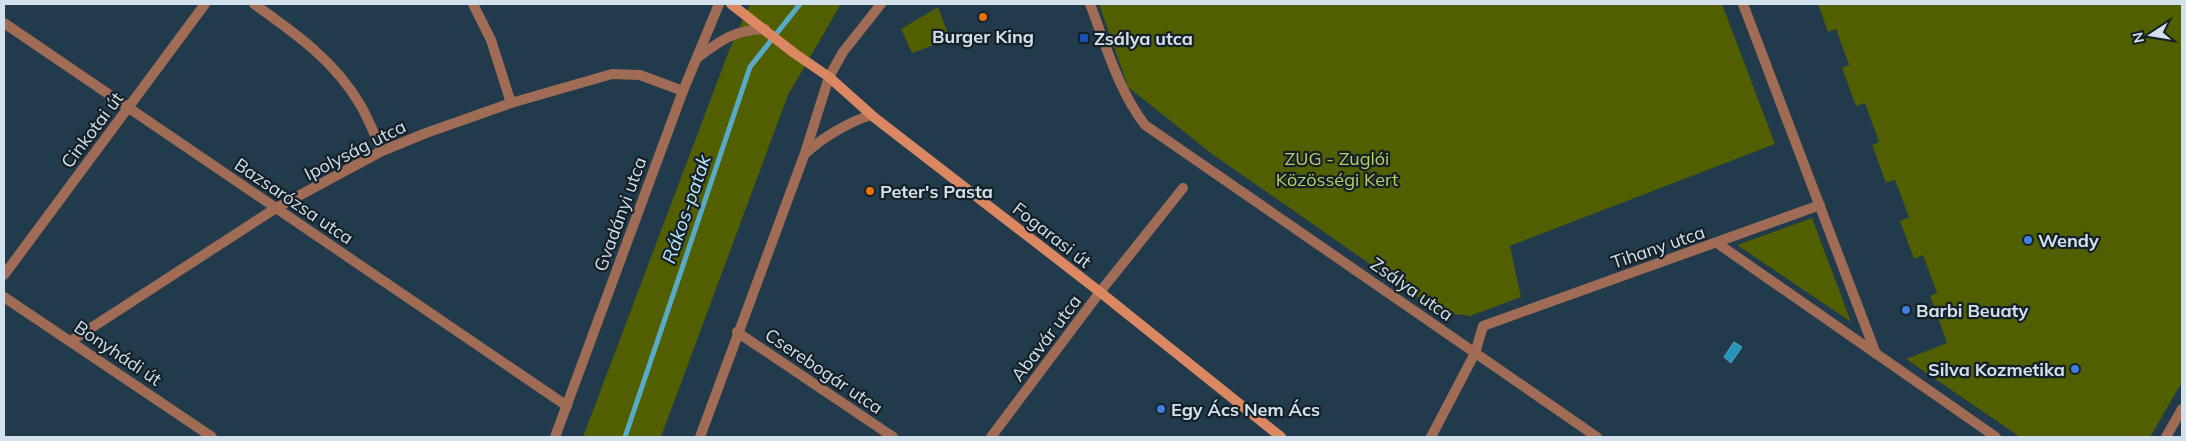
<svg xmlns="http://www.w3.org/2000/svg" width="2186" height="441" font-family="Mulish,sans-serif">
	<style>
		.green { fill: #515f00 }
		.water { fill: #2494b8; stroke: #58abc8 }
		.lines { fill: none; stroke-linecap: round; stroke-linejoin: round }
		.stream { stroke: #58abc8; stroke-width: 5 }
		.minor { stroke: #a16c55; stroke-width: 10 }
		.tertiary { stroke: #a16c55; stroke-width: 10 }
		.secondary { stroke: #db8862; stroke-width: 10 }
		.food-dot { fill: #e8710a; stroke: #152028; stroke-width: 2 }
		.transit-dot { fill: #1a4fb4; stroke: #152028; stroke-width: 2 }
		.shop-dot { fill: #3f7fe0; stroke: #152028; stroke-width: 2 }
		.labels { text-anchor: middle; dominant-baseline: central; stroke-width: 4.5; stroke-linejoin: round; paint-order: stroke }
		.poi-label { font-size: 18px; font-weight: bold; fill: #d2e1ec; stroke: #152028; text-anchor: start }
		.street-label { font-size: 18px; fill: #d2e1ec; stroke: #152028 }
		.park-label { font-size: 18px; fill: #b8cf61; stroke: #152028 }
		.water-label { font-size: 19px; font-style: italic; fill: #b9e8fb; stroke: #152028 }
	</style>
	<rect width="100%" height="100%" fill="#213a4c"/>
	<g class="green">
		<path d="M 750,4 L 841,4 L 788,95 L 661,437 L 583,437 L 730,48 Z"/>
		<path d="M 1099,4 L 1722,4 L 1775,144 L 1510,246 L 1521,297 L 1470,316 L 1439,312 L 1212,154 L 1128,87 Z"/>
		<path d="M 1818,4 L 2182,4 L 2182,382 L 2150,437 L 2020,437 L 1906,359 L 1947,343 L 1930,296 L 1937,293 L 1923,255 L 1914,259 L 1900,221 L 1909,217 L 1895,180 L 1886,183 L 1872,145 L 1879,142 L 1865,103 L 1856,106 L 1842,68 L 1849,65 L 1836,29 L 1828,32 Z"/>
		<path d="M 938,7 L 950,39 L 912,53 L 901,29 Z"/>
		<path d="M 1812,218 L 1851,322 L 1737,245 Z"/>
	</g>
	<path class="water" d="M 1734,342 L 1742,347 L 1731,363 L 1724,357 Z"/>
	<g class="lines">
		<path class="stream" d="M 625,437 L 750,67 L 800,4"/>
		<g class="minor">
			<path d="M 254,4 C 295,33 335,61 361,106 C 369,120 375,136 382,151"/>
			<path d="M 473,4 L 491,40 L 511,103"/>
			<path d="M 1090,4 C 1106,45 1118,90 1145,125 L 1597,437"/>
			<path d="M 1743,4 L 1876,354"/>
			<path d="M 4,23 L 567,406"/>
			<path d="M 806,153 C 823,137 849,122 871,115"/>
			<path d="M 1717,243 L 1996,437"/>
			<path d="M 4,275 L 205,4"/>
			<path d="M 4,297 L 212,437"/>
			<path d="M 737,332 L 893,437"/>
			<path d="M 71,341 L 276,208 L 382,151 L 426,133 L 511,103 L 612,74 L 640,75 L 683,91"/>
			<path d="M 700,437 L 805,153 L 829,77"/>
			<path d="M 991,437 L 1100,292 L 1183,188"/>
			<path d="M 1431,437 L 1475,353 L 1483,326 L 1820,205"/>
		</g>
		<g class="tertiary">
			<path d="M 697,58 C 721,40 734,30 765,29"/>
			<path d="M 829,77 L 843,52 L 881,4"/>
			<path d="M 555,437 L 683,91 L 719,4"/>
			<path d="M 2166,437 L 2182,409"/>
		</g>
		<path class="secondary" d="M 731,4 L 794,53 L 829,77 L 875,118 L 1100,292 L 1281,437"/>
	</g>
	<g class="food-dot">
		<circle cx="983" cy="17" r="5"/>
		<circle cx="870" cy="191" r="5"/>
	</g>
	<rect class="transit-dot" x="1079" y="33" width="10" height="10" rx="2.5"/>
	<g class="shop-dot">
		<circle cx="2028" cy="240" r="5"/>
		<circle cx="1906" cy="310" r="5"/>
		<circle cx="2075" cy="369" r="5"/>
		<circle cx="1161" cy="409" r="5"/>
	</g>
	<g class="labels">
		<g class="poi-label">
			<text x="983" y="36" text-anchor="middle">Burger King</text>
			<text x="1094" y="38">Zsálya utca</text>
			<text x="880" y="191">Peter's Pasta</text>
			<text x="2038" y="240">Wendy</text>
			<text x="1916" y="310">Barbi Beuaty</text>
			<text x="2065" y="369" text-anchor="end">Silva Kozmetika</text>
			<text x="1171" y="409">Egy Ács Nem Ács</text>
		</g>
		<g class="street-label">
			<text transform="translate(92 130) rotate(-53)">Cinkotai út</text>
			<text transform="translate(355 150) rotate(-27)">Ipolyság utca</text>
			<text transform="translate(294 201) rotate(34)">Bazsarózsa utca</text>
			<text transform="translate(620 214) rotate(-70)">Gvadányi utca</text>
			<text transform="translate(1052 235) rotate(38)">Fogarasi út</text>
			<text transform="translate(1658 247) rotate(-19)">Tihany utca</text>
			<text transform="translate(1412 289) rotate(35)">Zsálya utca</text>
			<text transform="translate(1046 338) rotate(-53)">Abavár utca</text>
			<text transform="translate(118 353) rotate(34)">Bonyhádi út</text>
			<text transform="translate(824 371) rotate(34)">Cserebogár utca</text>
		</g>
		<g class="park-label">
			<text x="1337" y="158">ZUG - Zuglói<tspan x="1337" dy="21">Közösségi Kert</tspan></text>
		</g>
		<g class="water-label">
			<text transform="translate(686 209) rotate(-71)">Rákos-patak</text>
		</g>
	</g>
	<rect width="2186" height="441" fill="none" stroke="#d2e1ec" stroke-width="10"/>
	<g transform="translate(2151 35) rotate(258)" stroke="#152028" stroke-width="4" paint-order="stroke">
	<path d="M0-4L9 19L0 12L-9 19Z" fill="#d2e1ec"/>
	<text y="-8" font-size="14" font-weight="bold" text-anchor="middle" fill="#d2e1ec">N</text>
	</g>
</svg>
